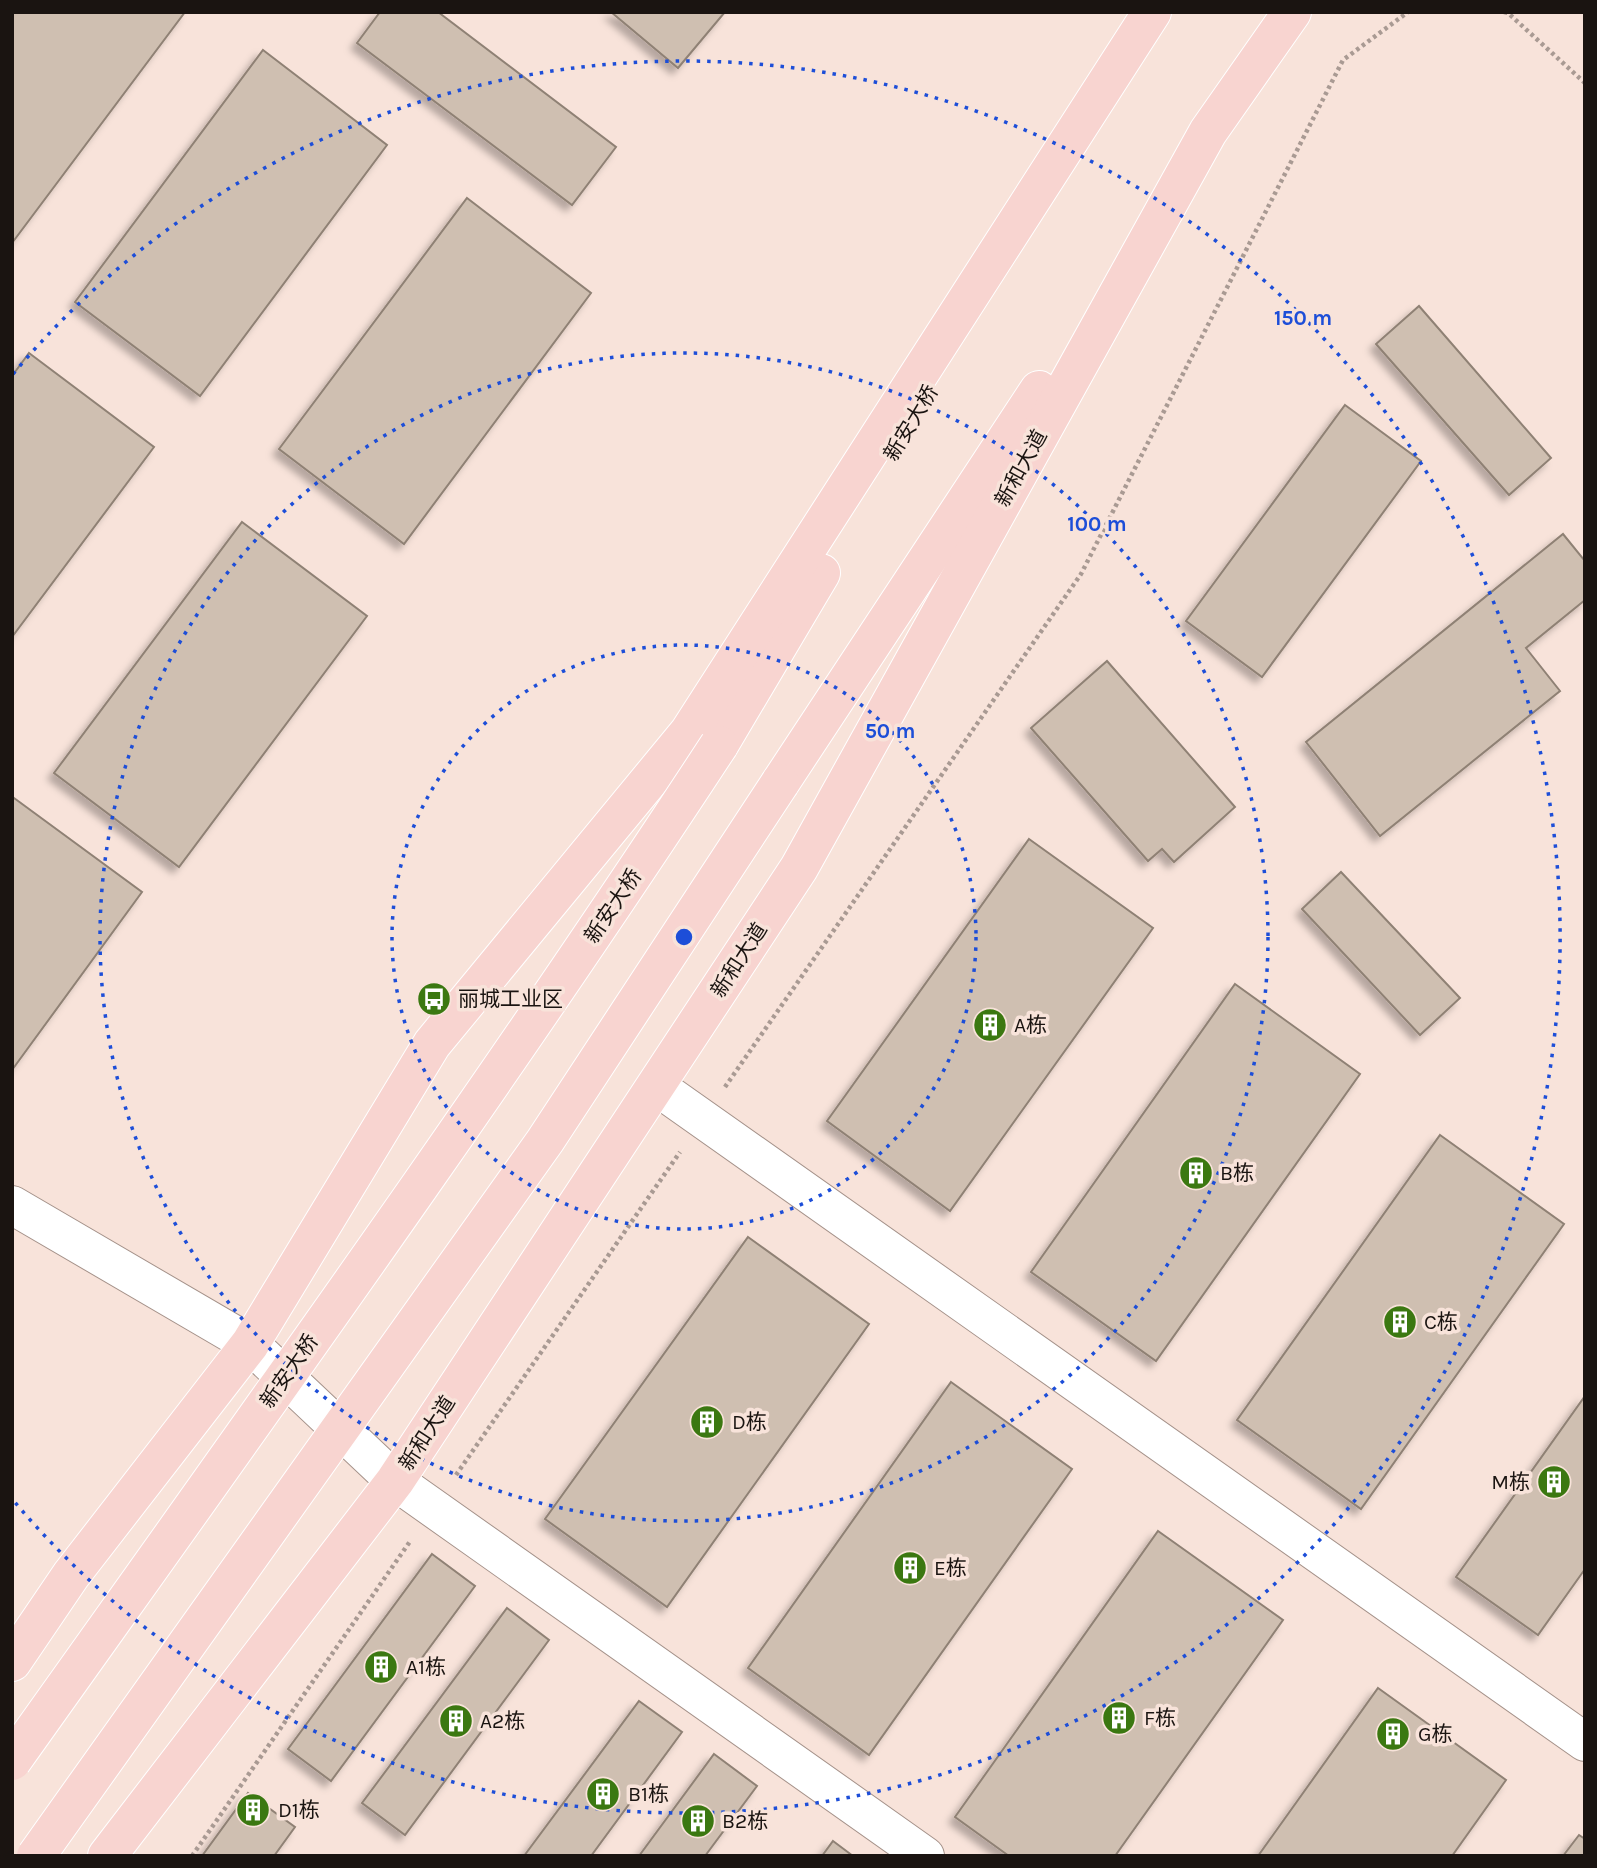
<svg xmlns="http://www.w3.org/2000/svg" width="1597" height="1868" font-family="Karla,'Noto Sans SC',sans-serif">
	<style>
		.building { fill: #cfbfb1; stroke: #8f8174; stroke-width: 2; filter: url(#shadow) }
		.lines { fill: none; stroke-linecap: round; stroke-linejoin: round }
		.minor-casing { stroke: #a5928a; stroke-width: 40 }
		.major-casing { stroke: #fff; stroke-width: 40 }
		.path { stroke: #a99a93; stroke-width: 4.5; stroke-dasharray: 3.5 3.5; stroke-linecap: butt }
		.minor { stroke: #fff; stroke-width: 38 }
		.major { stroke: #f8d4d0; stroke-width: 38 }
		.major-bridge-casing { stroke: #fff; stroke-width: 40; stroke-linecap: butt }
		.major-bridge { stroke: #f8d4d0; stroke-width: 38 }
		.ring { fill: none; stroke: #1d4ed8; stroke-width: 3.5; stroke-dasharray: 3.5 7 }
		.labels { text-anchor: middle; dominant-baseline: central; stroke-width: 7; stroke-linejoin: round; paint-order: stroke }
		.street-label { font-size: 21px; fill: #1a1411; stroke: #f8e3da }
		.poi-label { font-size: 21px; fill: #1a1411; stroke: #f8e3da; text-anchor: start }
		.centre { fill: #1d4ed8; stroke: #f8e3da; stroke-width: 3.5 }
		.ring-label { font-size: 21px; text-anchor: middle; font-weight: bold; fill: #1d4ed8; stroke: #f8e3da; stroke-width: 7; stroke-linejoin: round; paint-order: stroke }
	</style>
	<defs>
		<filter id="shadow"><feDropShadow dx="-6" dy="6" stdDeviation="3.5" flood-color="#0004"/></filter>
	</defs>
	<rect width="100%" height="100%" fill="#f8e3da"/>
	<g class="building">
		<path d="M 12,12 L 185,12 L 12,243 Z"/>
		<path d="M 380,12 L 438,12 L 616,147 L 572,205 L 357,43 Z"/>
		<path d="M 611,12 L 725,12 L 678,68 Z"/>
		<path d="M 263,50 L 387,145 L 200,396 L 75,302 Z"/>
		<path d="M 467,198 L 591,293 L 404,544 L 279,449 Z"/>
		<path d="M 1419,306 L 1551,458 L 1509,495 L 1376,344 Z"/>
		<path d="M 29,353 L 154,447 L 12,637 L 12,376 Z"/>
		<path d="M 1345,405 L 1421,461 L 1262,677 L 1186,621 Z"/>
		<path d="M 242,522 L 367,616 L 179,867 L 54,773 Z"/>
		<path d="M 1563,534 L 1585,561 L 1585,600 L 1526,648 L 1560,691 L 1380,836 L 1306,742 Z"/>
		<path d="M 1107,661 L 1235,807 L 1174,862 L 1162,849 L 1148,861 L 1031,728 Z"/>
		<path d="M 14,798 L 142,892 L 12,1070 L 12,801 Z"/>
		<path d="M 1029,839 L 1153,928 L 950,1211 L 827,1121 Z"/>
		<path d="M 1341,872 L 1460,998 L 1420,1035 L 1302,909 Z"/>
		<path d="M 1235,984 L 1360,1074 L 1156,1361 L 1031,1272 Z"/>
		<path d="M 1440,1135 L 1564,1224 L 1361,1509 L 1237,1420 Z"/>
		<path d="M 748,1237 L 869,1324 L 667,1607 L 545,1519 Z"/>
		<path d="M 951,1382 L 1072,1469 L 869,1755 L 748,1668 Z"/>
		<path d="M 1585,1396 L 1585,1569 L 1538,1635 L 1456,1577 Z"/>
		<path d="M 1158,1531 L 1283,1620 L 1115,1856 L 1009,1856 L 955,1817 Z"/>
		<path d="M 432,1554 L 475,1586 L 331,1781 L 288,1749 Z"/>
		<path d="M 507,1608 L 549,1640 L 405,1835 L 362,1803 Z"/>
		<path d="M 1378,1688 L 1506,1780 L 1452,1856 L 1258,1856 Z"/>
		<path d="M 639,1701 L 682,1732 L 591,1856 L 524,1856 Z"/>
		<path d="M 714,1754 L 757,1786 L 705,1856 L 639,1856 Z"/>
		<path d="M 248,1793 L 295,1827 L 274,1856 L 202,1856 Z"/>
		<path d="M 1579,1835 L 1585,1839 L 1585,1856 L 1563,1856 Z"/>
		<path d="M 833,1841 L 853,1856 L 822,1856 Z"/>
	</g>
	<g class="lines">
		<g class="minor-casing">
			<g id="minor">
				<path d="M 656,1086 L 1585,1742"/>
				<path d="M 12,1205 L 250,1344 L 395,1481 L 925,1856"/>
			</g>
		</g>
		<g class="major-casing">
			<g id="major">
				<path d="M 719,745 L 821,573"/>
				<path d="M 780,783 L 1039,390"/>
				<path d="M 12,1662 L 71,1575 L 250,1344 L 432,1044 L 689,732 L 1152,12"/>
				<path d="M 107,1856 L 395,1481 L 799,868 L 1208,132 L 1292,12"/>
			</g>
		</g>
		<g class="path">
			<path d="M 1504,12 L 1508,13 L 1585,83"/>
			<path d="M 725,1087 L 1081,574 L 1343,60 L 1408,12"/>
			<path d="M 456,1475 L 680,1152"/>
			<path d="M 192,1856 L 411,1540"/>
		</g>
		<use href="#minor" class="minor"/>
		<use href="#major" class="major"/>
		<g class="major-bridge-casing">
			<g id="major-bridge">
				<path d="M 12,1761 C 251,1425 493,1090 719,745"/>
				<path d="M 36,1856 L 545,1141 L 780,783"/>
			</g>
		</g>
		<use href="#major-bridge" class="major-bridge"/>
	</g>
	<g class="ring">
		<circle cx="684" cy="937" r="292"/>
		<circle cx="684" cy="937" r="584"/>
		<path d="M13 374A876 876 0 1 1 13 1500"/>
	</g>
	<defs>
		<g id="bus-disc" transform="scale(1.75)"><circle r="9.5" fill="#3b7811" stroke="#f8e3da"/><path d="M-5-6H5V4H4V6H2V4H-2V6H-4V4H-5ZM-3.5-4V0h7V-4ZM-3.5 1.2v1.5H-2V1.2ZM2 1.2v1.5H3.5V1.2Z" fill="#fff"/></g>
		<g id="building-disc" transform="scale(1.75)"><circle r="9.5" fill="#3b7811" stroke="#f8e3da"/><path d="M-4-6H4V6H1V3H-1V6H-4ZM-2.5-4.3h1.7v1.8h-1.7ZM.8-4.3h1.7v1.8H.8ZM-2.5-1h1.7V.8h-1.7ZM.8-1h1.7V.8H.8Z" fill="#fff"/></g>
	</defs>
	<g fill-rule="evenodd">
		<use href="#bus-disc" x="434" y="999"/>
		<use href="#building-disc" x="990" y="1025"/>
		<use href="#building-disc" x="1196" y="1173"/>
		<use href="#building-disc" x="1400" y="1322"/>
		<use href="#building-disc" x="707" y="1422"/>
		<use href="#building-disc" x="1554" y="1482"/>
		<use href="#building-disc" x="910" y="1568"/>
		<use href="#building-disc" x="381" y="1667"/>
		<use href="#building-disc" x="1119" y="1718"/>
		<use href="#building-disc" x="456" y="1721"/>
		<use href="#building-disc" x="1393" y="1734"/>
		<use href="#building-disc" x="603" y="1794"/>
		<use href="#building-disc" x="253" y="1810"/>
		<use href="#building-disc" x="698" y="1821"/>
	</g>
	<g class="labels">
		<g class="street-label">
			<text transform="translate(911 423) rotate(-59)">新安大桥</text>
			<text transform="translate(1021 468) rotate(-61)">新和大道</text>
			<text transform="translate(613 906) rotate(-56)">新安大桥</text>
			<text transform="translate(739 960) rotate(-57)">新和大道</text>
			<text transform="translate(289 1371) rotate(-55)">新安大桥</text>
			<text transform="translate(427 1433) rotate(-57)">新和大道</text>
		</g>
		<g class="poi-label">
			<text x="458" y="999">丽城工业区</text>
			<text x="1014" y="1025">A栋</text>
			<text x="1220" y="1173">B栋</text>
			<text x="1424" y="1322">C栋</text>
			<text x="732" y="1422">D栋</text>
			<text x="1530" y="1482" text-anchor="end">M栋</text>
			<text x="934" y="1568">E栋</text>
			<text x="406" y="1667">A1栋</text>
			<text x="1144" y="1718">F栋</text>
			<text x="480" y="1721">A2栋</text>
			<text x="1418" y="1734">G栋</text>
			<text x="628" y="1794">B1栋</text>
			<text x="278" y="1810">D1栋</text>
			<text x="722" y="1821">B2栋</text>
		</g>
	</g>
	<circle cx="684" cy="937" r="10" class="centre"/>
	<g class="ring-label">
		<text x="1303" y="325">150 m</text>
		<text x="1097" y="531">100 m</text>
		<text x="890" y="738">50 m</text>
	</g>
	<rect width="1597" height="1868" fill="none" stroke="#1a1411" stroke-width="28"/>
</svg>
